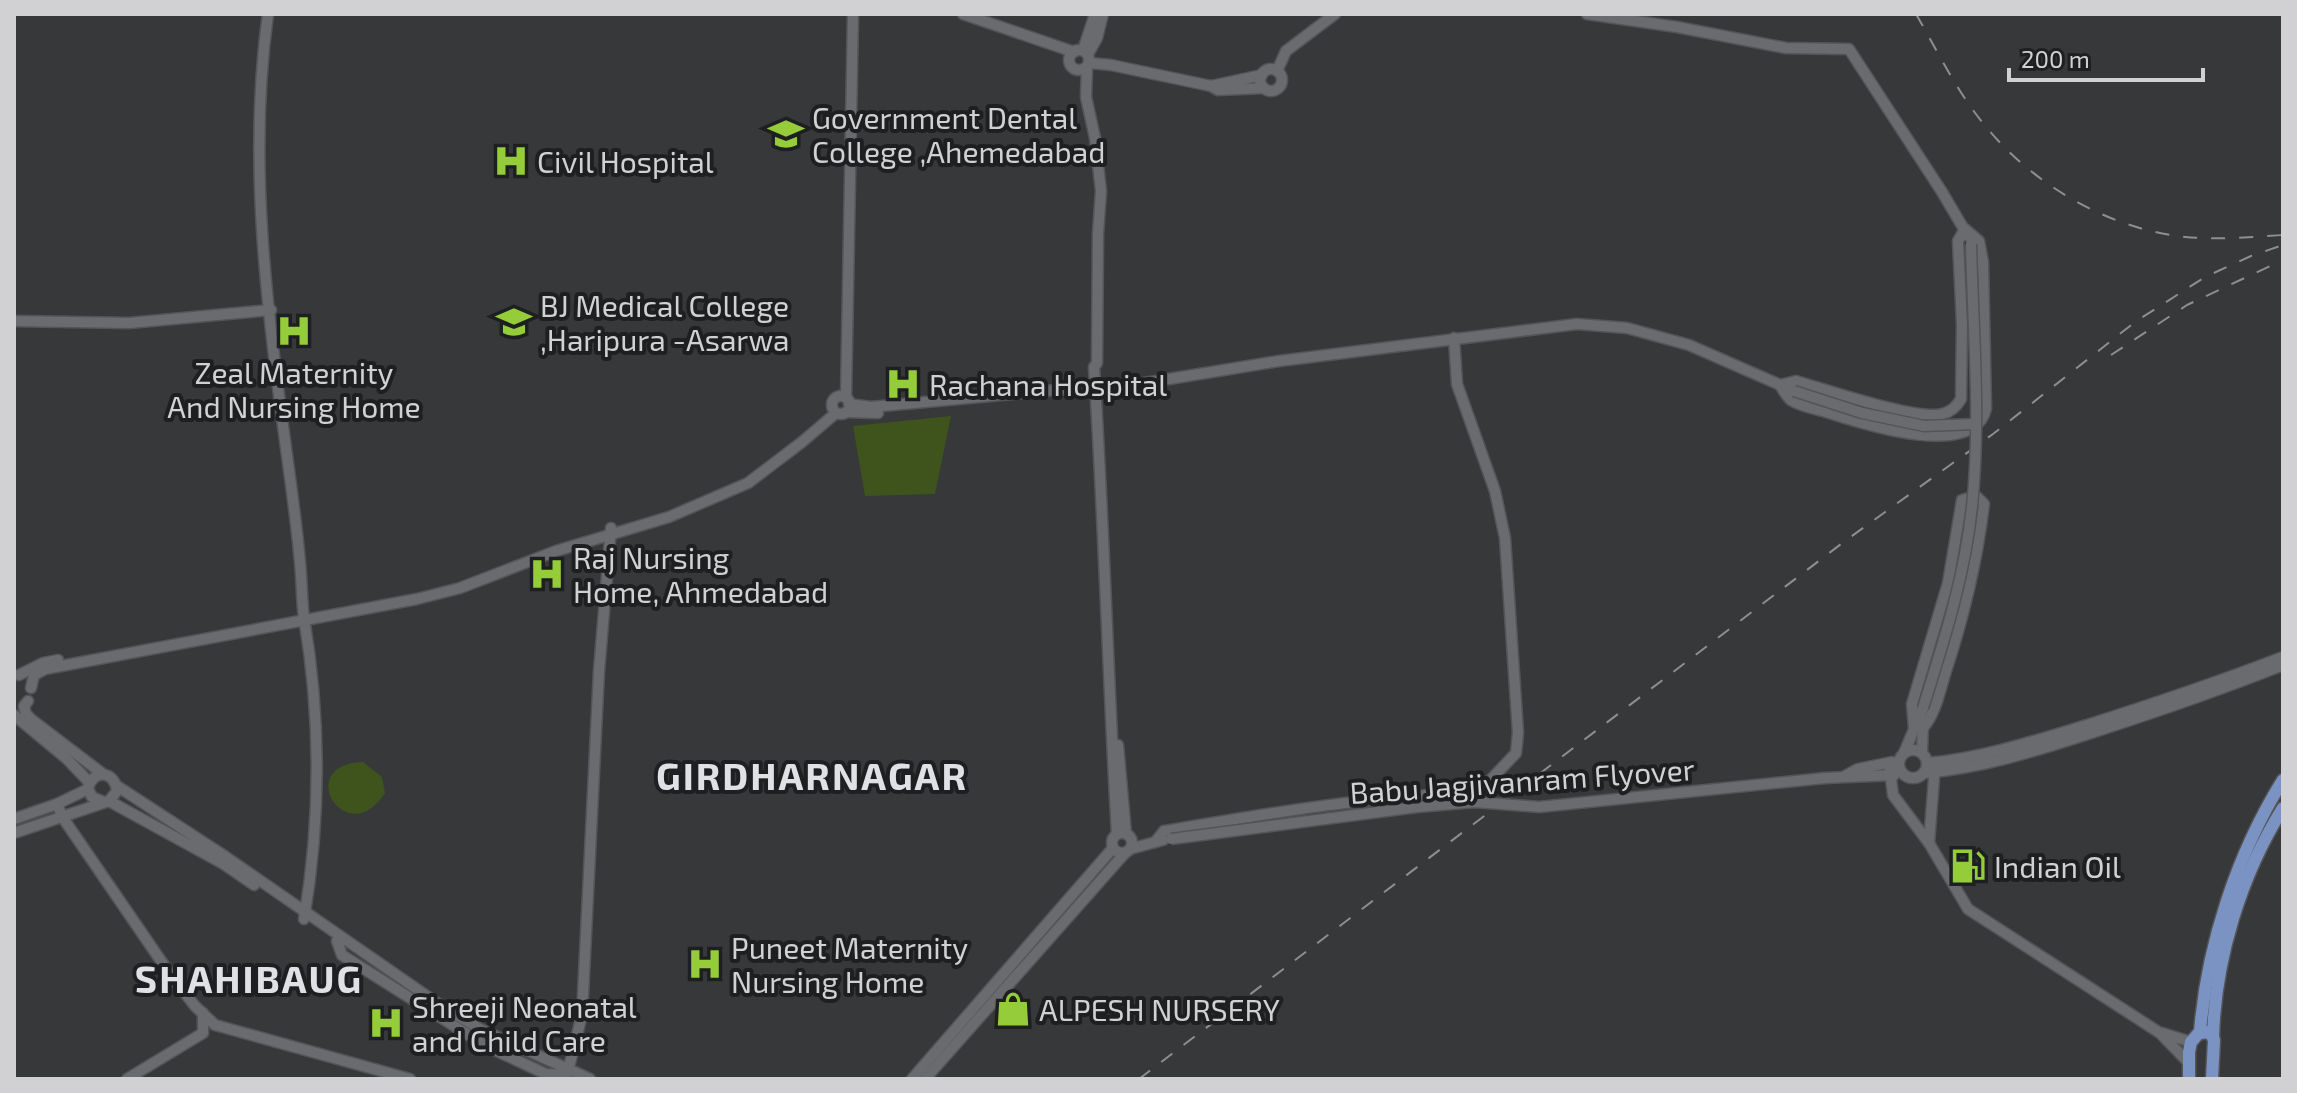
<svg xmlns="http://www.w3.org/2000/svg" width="2297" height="1093" font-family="'Exo 2',sans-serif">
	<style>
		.green { fill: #3e541c }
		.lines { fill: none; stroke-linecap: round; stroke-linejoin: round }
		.secondary-casing { stroke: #545457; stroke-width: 13 }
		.primary-casing { stroke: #545457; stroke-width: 15 }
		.secondary { stroke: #6a6b6e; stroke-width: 10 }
		.primary { stroke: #7b93c3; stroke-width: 12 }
		.rail { stroke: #8d8e90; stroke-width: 2; stroke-dasharray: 14 14; stroke-linecap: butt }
		.secondary-bridge-casing { stroke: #545457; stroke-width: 13; stroke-linecap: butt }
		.secondary-bridge { stroke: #6a6b6e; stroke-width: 10 }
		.labels { text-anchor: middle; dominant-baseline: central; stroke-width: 8; stroke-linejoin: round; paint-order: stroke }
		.poi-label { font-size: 30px; fill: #d1d1d3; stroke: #1e1f20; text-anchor: start }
		.street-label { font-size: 30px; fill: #d1d1d3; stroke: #1e1f20 }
		.district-label { font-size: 38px; font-weight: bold; letter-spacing: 2px; fill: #dfe1e5; stroke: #1e1f20 }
	</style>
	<rect width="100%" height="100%" fill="#36383a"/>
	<g class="green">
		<path d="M 951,416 L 935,494 L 865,496 L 853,426 Z"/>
		<path d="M 363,762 L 382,777 L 385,793 C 346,853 292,764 363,762 Z"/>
	</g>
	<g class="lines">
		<g class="secondary-casing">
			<g id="secondary">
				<path d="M 268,14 C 246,171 270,329 291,485 C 295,515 299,545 301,575 C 302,589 302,604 304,618 C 321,718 321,818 304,919"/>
				<path d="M 963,14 L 1074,52"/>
				<path d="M 1587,14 L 1677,27 L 1786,48 L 1849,49 L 1942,192 L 1968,236"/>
				<circle cx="1079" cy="60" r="10"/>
				<path d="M 1083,50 L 1095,14"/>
				<path d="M 1088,54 L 1097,38 L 1103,14"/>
				<path d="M 1090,63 L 1111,65 L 1211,86 L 1262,75"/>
				<path d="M 1087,68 L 1086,97 L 1095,138 L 1101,191 L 1098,234 L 1097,363 L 1094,367 C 1104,523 1108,679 1117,834"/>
				<circle cx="1271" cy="80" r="11"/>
				<path d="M 1277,71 L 1286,51 L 1335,14"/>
				<path d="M 1211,86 L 1218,90 L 1264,88"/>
				<path d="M 1965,229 L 1979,241 L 1983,262 L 1986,409 C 1973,461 1860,423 1826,412 C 1816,409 1800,406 1791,400 C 1787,397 1783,390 1780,385 L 1796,381 C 1824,389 1918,421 1942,414 C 1951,412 1957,406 1961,399 L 1962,324 L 1958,241 Z"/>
				<path d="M 14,321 L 129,323 L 271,310"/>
				<circle cx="841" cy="405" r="9"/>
				<path d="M 846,398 L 853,14"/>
				<path d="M 849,404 L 871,407 L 1120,384 L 1126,386 L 1279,361 L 1577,324 L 1627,328 L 1689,345 L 1794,391"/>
				<path d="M 846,412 L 878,413"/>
				<path d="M 19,675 L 43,663 L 58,660"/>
				<path d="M 31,688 L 34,675 L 45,669 L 417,599 L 460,588 L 556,551 L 669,517 L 748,483 L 802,442 L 836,413"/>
				<path d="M 28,701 L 24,706 L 26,714 L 32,720 L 103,774"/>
				<path d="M 14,715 L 67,759 L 89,782"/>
				<path d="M 1914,728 L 1912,704 L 1948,583 L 1962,500 L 1976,496 L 1984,504 C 1977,562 1964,616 1946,671 C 1940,690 1936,713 1923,728"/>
				<path d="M 1118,745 L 1126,834"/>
				<circle cx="1913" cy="764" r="14"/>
				<path d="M 1922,752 L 1923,722"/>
				<path d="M 1904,753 L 1923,708"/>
				<path d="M 1889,763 L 1893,795 L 1929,843 L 1968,909 L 2160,1033 L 2189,1063"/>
				<path d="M 1927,763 C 1982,758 2034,741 2087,725 C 2153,704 2218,682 2283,657"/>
				<path d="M 1924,773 C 1982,768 2036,751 2091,733 C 2156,712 2220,690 2283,665"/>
				<path d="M 1845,776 L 1858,769 L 1892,762"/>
				<path d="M 1825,778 L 1894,775"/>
				<path d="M 117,786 L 226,857 L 437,1003 L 480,1029 L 590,1079"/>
				<path d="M 109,801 L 222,863 L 254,885"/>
				<path d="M 57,804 L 63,818 L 170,974 L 195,1006 L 215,1025 L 410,1079"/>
				<path d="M 14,819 L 57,804 L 88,789"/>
				<circle cx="1122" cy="843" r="10"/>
				<path d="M 14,833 L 109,801 L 117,791 C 115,770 92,769 88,789 L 92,797 L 104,802"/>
				<path d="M 1156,841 L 1164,831 C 1265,814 1368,796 1471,793 L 1481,790 L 1516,753 L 1518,733 L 1505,538 L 1495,491 L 1457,384 L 1454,338"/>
				<path d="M 1929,843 L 1935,765"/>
				<path d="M 1130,849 L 1163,840"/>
				<path d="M 337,941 L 342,955 L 486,1046 L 546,1074 L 567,1075 L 582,1015 L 599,671 L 611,528"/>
				<path d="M 2162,1033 L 2191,1042"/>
				<path d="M 127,1079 L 203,1033 L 203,1013"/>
				<path d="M 912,1079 L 1113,848"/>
				<path d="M 925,1079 L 1125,853"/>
			</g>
		</g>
		<g class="primary-casing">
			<g id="primary">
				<path d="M 2200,1032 C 2207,945 2237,854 2283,780"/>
				<path d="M 2213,1038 C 2215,959 2241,875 2283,808"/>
				<path d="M 2189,1079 L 2189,1052 L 2191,1042 L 2198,1034 L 2206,1032 L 2212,1035 L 2214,1040 L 2212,1079"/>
			</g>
		</g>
		<use href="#secondary" class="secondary"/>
		<use href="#primary" class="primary"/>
		<g class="rail">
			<path d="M 1916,14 C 1938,52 1958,94 1987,128 C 2035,186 2110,229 2185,237 C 2218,240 2251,237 2283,235"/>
			<path d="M 2111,355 L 2187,305 L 2283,260"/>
			<path d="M 1139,1079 L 1845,541 L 1993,434 L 2135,322 L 2205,277 L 2251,256 L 2283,245"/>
		</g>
		<g class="secondary-bridge-casing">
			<g id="secondary-bridge">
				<path d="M 1794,391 L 1862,413 L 1924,426 L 1975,424"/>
				<path d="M 1923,708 C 1944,641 1965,576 1972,506 C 1981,420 1973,330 1971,244"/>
				<path d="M 1171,839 L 1417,807 L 1475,802 L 1539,807 L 1825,778"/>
			</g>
		</g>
		<use href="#secondary-bridge" class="secondary-bridge"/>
	</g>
	<defs>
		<g id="university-bare" transform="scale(2.76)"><path d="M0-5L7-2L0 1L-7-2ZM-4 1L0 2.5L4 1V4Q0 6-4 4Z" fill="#95cc3a" stroke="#1e1f20" stroke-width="2.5" paint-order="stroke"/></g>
		<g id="hospital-bare" transform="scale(2.76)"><path d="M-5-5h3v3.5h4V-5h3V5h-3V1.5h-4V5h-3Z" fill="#95cc3a" stroke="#1e1f20" stroke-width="2.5" paint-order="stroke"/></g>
		<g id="fuel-bare" transform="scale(2.76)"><path d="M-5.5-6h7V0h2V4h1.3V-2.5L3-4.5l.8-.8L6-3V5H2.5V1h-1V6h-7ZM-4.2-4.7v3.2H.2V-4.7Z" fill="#95cc3a" stroke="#1e1f20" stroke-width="2.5" paint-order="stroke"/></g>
		<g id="shop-bare" transform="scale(2.76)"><path d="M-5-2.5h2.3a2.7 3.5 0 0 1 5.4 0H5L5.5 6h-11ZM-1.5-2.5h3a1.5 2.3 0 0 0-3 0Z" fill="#95cc3a" stroke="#1e1f20" stroke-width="2.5" paint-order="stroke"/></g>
	</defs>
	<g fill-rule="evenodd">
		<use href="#university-bare" x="786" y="134"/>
		<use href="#hospital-bare" x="511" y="161"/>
		<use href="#university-bare" x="514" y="322"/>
		<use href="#hospital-bare" x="294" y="331"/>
		<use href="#hospital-bare" x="903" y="384"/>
		<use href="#hospital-bare" x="547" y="574"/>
		<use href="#fuel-bare" x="1968" y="866"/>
		<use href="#hospital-bare" x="705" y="964"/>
		<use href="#shop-bare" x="1013" y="1009"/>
		<use href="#hospital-bare" x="386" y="1023"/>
	</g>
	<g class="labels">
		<g class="poi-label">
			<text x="812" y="117">Government Dental<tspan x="812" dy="34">College ,Ahemedabad</tspan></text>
			<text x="537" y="161">Civil Hospital</text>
			<text x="540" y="305">BJ Medical College<tspan x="540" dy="34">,Haripura -Asarwa</tspan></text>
			<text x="294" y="372" text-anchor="middle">Zeal Maternity<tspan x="294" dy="34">And Nursing Home</tspan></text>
			<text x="929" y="384">Rachana Hospital</text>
			<text x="573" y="557">Raj Nursing<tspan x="573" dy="34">Home, Ahmedabad</tspan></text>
			<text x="1994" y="866">Indian Oil</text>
			<text x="731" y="947">Puneet Maternity<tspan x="731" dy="34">Nursing Home</tspan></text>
			<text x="412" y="1006">Shreeji Neonatal<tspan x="412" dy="34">and Child Care</tspan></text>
			<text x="1039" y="1009">ALPESH NURSERY</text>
		</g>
		<g class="street-label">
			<text transform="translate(1522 780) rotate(-4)">Babu Jagjivanram Flyover</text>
		</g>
		<g class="district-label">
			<text x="812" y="775">GIRDHARNAGAR</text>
			<text x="249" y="978">SHAHIBAUG</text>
		</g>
	</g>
	<rect width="2297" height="1093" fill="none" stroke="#d1d1d3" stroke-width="32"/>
	<path d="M2009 68v12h194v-12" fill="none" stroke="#d1d1d3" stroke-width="4"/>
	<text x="2021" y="68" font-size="24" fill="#d1d1d3" stroke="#1e1f20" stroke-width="6" paint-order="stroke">200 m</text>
</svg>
